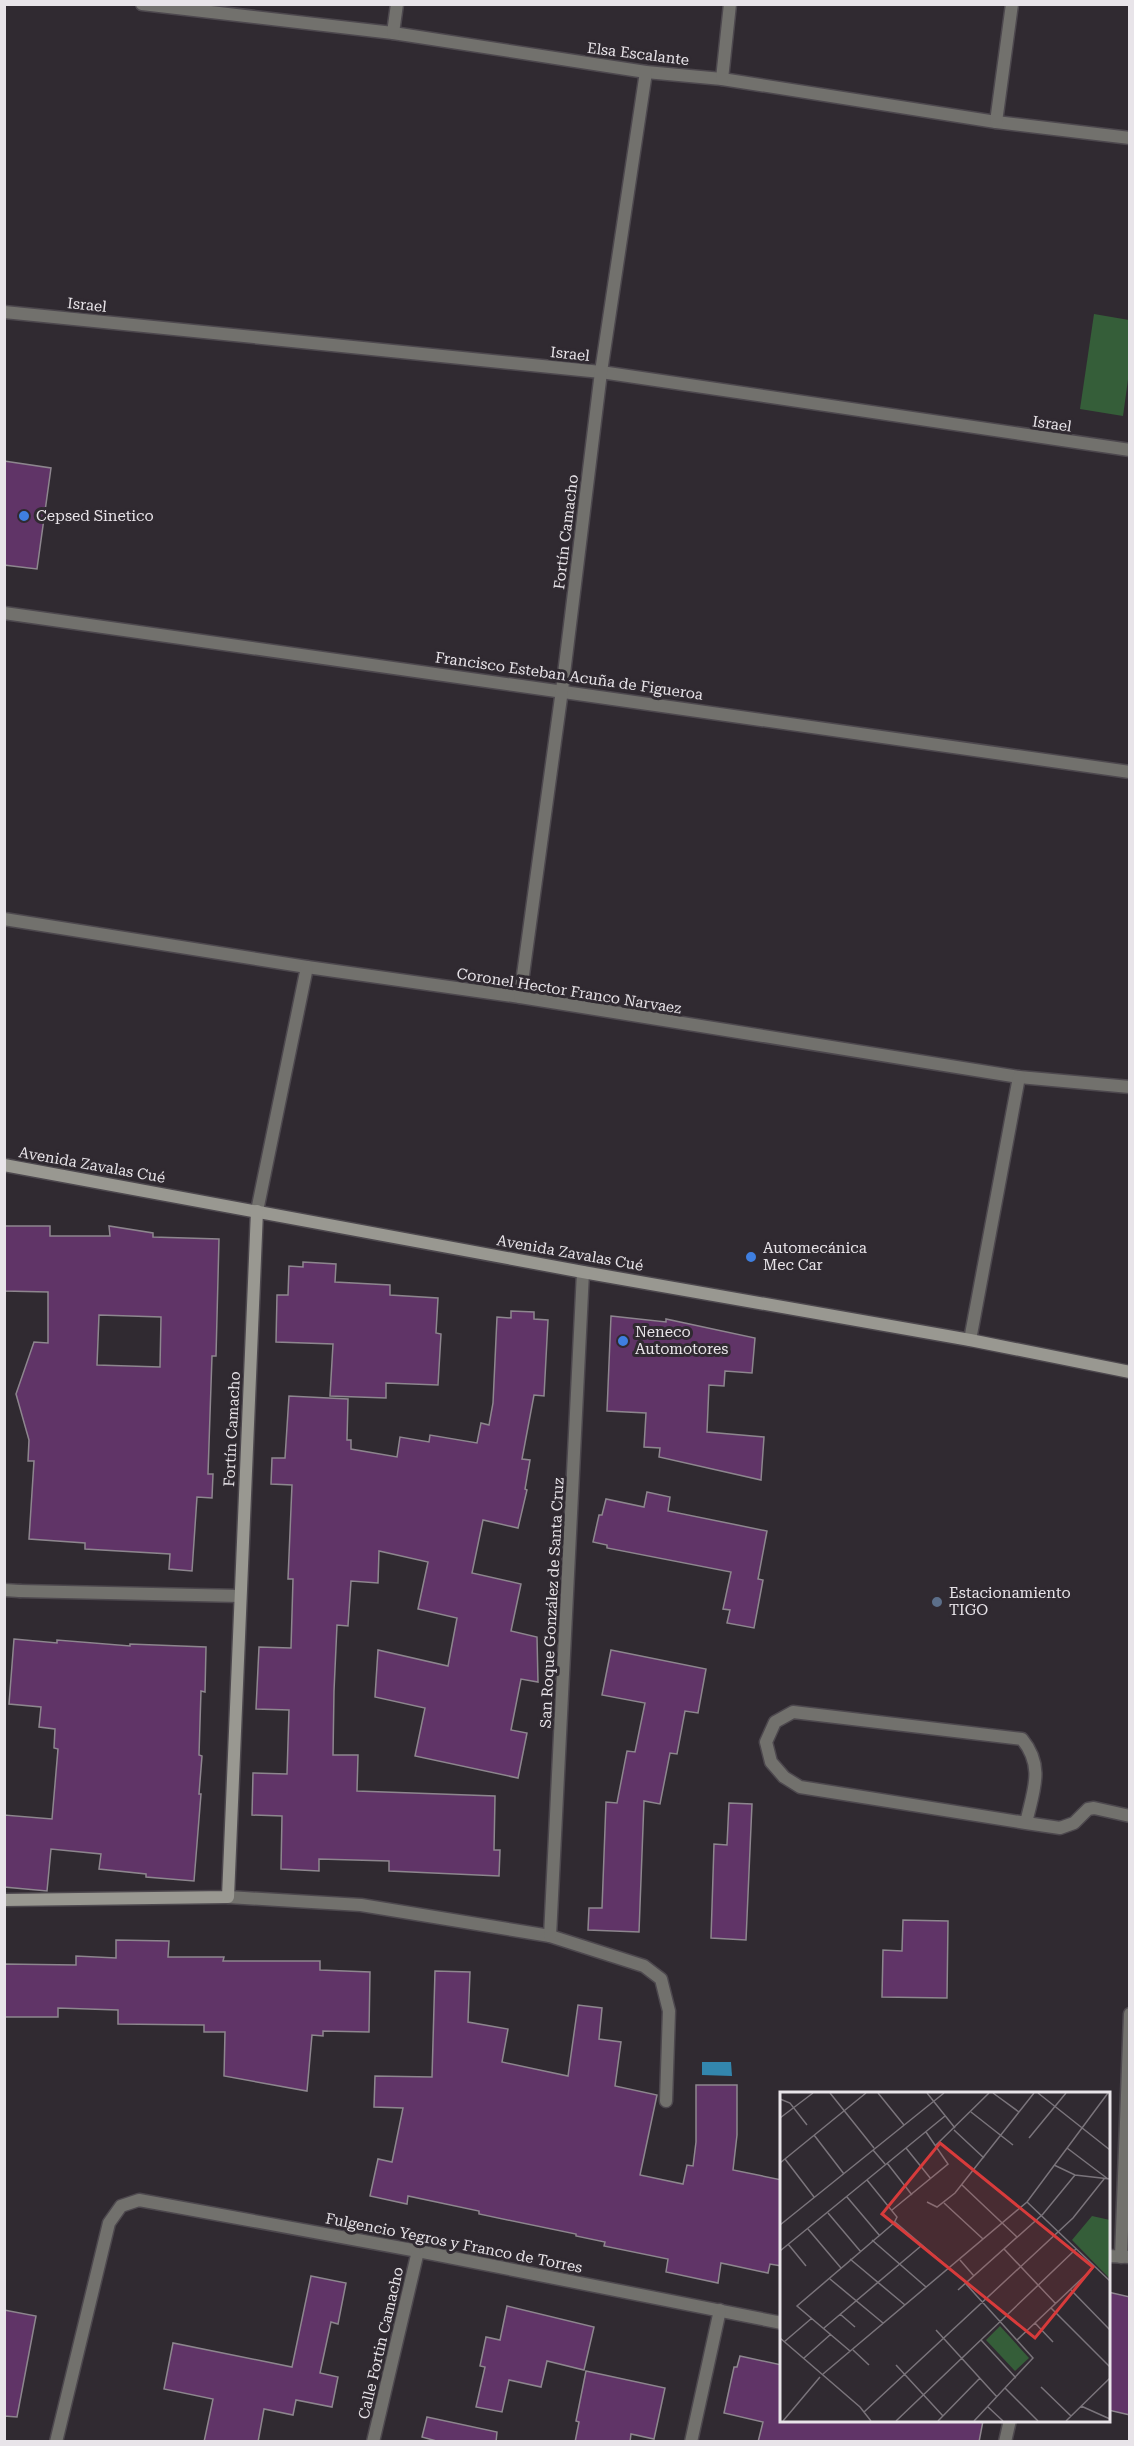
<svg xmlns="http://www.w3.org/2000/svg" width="1134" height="2446" font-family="'Roboto Serif',serif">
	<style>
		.green { fill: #355e39 }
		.water { fill: #3386ad }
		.building { fill: #603467; stroke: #8d868e; stroke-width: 1.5; fill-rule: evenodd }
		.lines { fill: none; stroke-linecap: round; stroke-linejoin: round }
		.lane-casing { stroke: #4d484e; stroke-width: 15 }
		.street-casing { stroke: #4d484e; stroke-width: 15 }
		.secondary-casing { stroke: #4d484e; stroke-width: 15 }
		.lane { stroke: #72716d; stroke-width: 12 }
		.street { stroke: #72716d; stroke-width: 12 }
		.secondary { stroke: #999891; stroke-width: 12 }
		.shop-dot { fill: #3f7fe0; stroke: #302a31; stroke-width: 2 }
		.service-dot { fill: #5c6f8a; stroke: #302a31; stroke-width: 2 }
		.labels { text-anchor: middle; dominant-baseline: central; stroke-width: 6; stroke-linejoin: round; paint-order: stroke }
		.street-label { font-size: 15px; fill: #e8e4e9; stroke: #302a31 }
		.poi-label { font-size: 15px; fill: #e8e4e9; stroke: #302a31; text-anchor: start }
		.inset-road { fill: none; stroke: #7a747b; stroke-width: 1.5 }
		.view { fill: #d83b3b; fill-opacity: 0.15; stroke: #d83b3b; stroke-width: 3 }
		.inset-edge { fill: none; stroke: #e8e4e9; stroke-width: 3 }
	</style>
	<rect width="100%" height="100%" fill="#302a31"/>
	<path class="green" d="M 1094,314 L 1129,320 L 1129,372 L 1123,416 L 1080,409 Z"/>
	<path class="water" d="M 702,2062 L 731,2062 L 732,2076 L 702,2075 Z"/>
	<g class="building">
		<path d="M 4,461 L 51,468 L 37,569 L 4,565 Z"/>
		<path d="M 4,1226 L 50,1226 L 50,1236 L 110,1236 L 109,1226 L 153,1233 L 153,1237 L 219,1239 L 216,1356 L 212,1356 L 208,1474 L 213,1474 L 212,1498 L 197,1497 L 192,1571 L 169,1569 L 170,1554 L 85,1549 L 85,1543 L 29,1539 L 34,1461 L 28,1461 L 29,1440 L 16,1394 L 34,1342 L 48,1343 L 48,1292 L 4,1291 ZM 99,1315 L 161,1317 L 160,1367 L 97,1365 Z"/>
		<path d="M 303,1262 L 336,1264 L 335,1282 L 390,1285 L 390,1295 L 438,1298 L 436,1333 L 441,1334 L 438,1385 L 386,1383 L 386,1398 L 330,1396 L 333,1344 L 276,1342 L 277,1295 L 288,1295 L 289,1266 L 303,1267 Z"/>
		<path d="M 511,1311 L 534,1312 L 534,1319 L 548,1320 L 544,1396 L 534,1395 L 522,1459 L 530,1460 L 525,1489 L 527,1490 L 518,1528 L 483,1520 L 472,1573 L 521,1584 L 511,1631 L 537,1637 L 538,1682 L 521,1679 L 511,1730 L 527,1733 L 518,1778 L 415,1756 L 425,1708 L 375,1697 L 378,1650 L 448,1666 L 457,1618 L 418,1609 L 428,1562 L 379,1551 L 378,1583 L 351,1581 L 348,1626 L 337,1625 L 334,1691 L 333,1755 L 358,1755 L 357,1791 L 495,1796 L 494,1850 L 500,1850 L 499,1876 L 389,1871 L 389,1861 L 319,1859 L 319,1871 L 281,1869 L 282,1816 L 252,1815 L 253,1773 L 287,1774 L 289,1710 L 256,1709 L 259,1647 L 291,1648 L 293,1579 L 288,1579 L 292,1485 L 271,1484 L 272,1458 L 285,1458 L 289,1396 L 348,1399 L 347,1440 L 351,1440 L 351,1449 L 397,1457 L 400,1437 L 429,1442 L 430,1435 L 477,1443 L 481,1423 L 489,1425 L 493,1403 L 497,1317 L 511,1318 Z"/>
		<path d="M 611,1316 L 666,1322 L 666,1319 L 755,1338 L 752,1373 L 725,1371 L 724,1386 L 709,1385 L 707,1432 L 764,1437 L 761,1480 L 659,1457 L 660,1448 L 644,1447 L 646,1413 L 607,1411 Z"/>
		<path d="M 647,1492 L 670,1497 L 668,1511 L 767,1531 L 758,1579 L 763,1580 L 754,1628 L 727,1623 L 730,1610 L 723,1609 L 731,1572 L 607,1548 L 607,1545 L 593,1542 L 599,1515 L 602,1515 L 606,1499 L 644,1507 Z"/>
		<path d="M 14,1639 L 57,1643 L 57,1640 L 130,1646 L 130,1644 L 206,1647 L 205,1692 L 201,1691 L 199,1755 L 202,1756 L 199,1794 L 201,1794 L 194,1881 L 146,1877 L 146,1874 L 99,1869 L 101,1854 L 51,1849 L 47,1891 L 4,1887 L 4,1815 L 52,1819 L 58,1749 L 54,1748 L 55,1729 L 39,1727 L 41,1707 L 9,1704 Z"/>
		<path d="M 611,1650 L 706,1669 L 698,1713 L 685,1711 L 677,1754 L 670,1753 L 660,1804 L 644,1801 L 639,1932 L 588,1930 L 589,1908 L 602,1908 L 606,1802 L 617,1803 L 627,1751 L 635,1752 L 645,1703 L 602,1695 Z"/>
		<path d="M 729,1803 L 752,1804 L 746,1940 L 711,1938 L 714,1844 L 727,1845 Z"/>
		<path d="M 903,1920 L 948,1921 L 947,1998 L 882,1997 L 883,1950 L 902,1951 Z"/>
		<path d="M 116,1940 L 169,1941 L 168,1957 L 224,1957 L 223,1961 L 320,1961 L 320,1970 L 370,1972 L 369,2032 L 323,2031 L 323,2036 L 312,2035 L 307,2091 L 224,2076 L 225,2032 L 204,2032 L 204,2025 L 118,2024 L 118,2010 L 58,2008 L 58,2017 L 4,2017 L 4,1964 L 76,1965 L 76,1956 L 116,1958 Z"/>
		<path d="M 435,1971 L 470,1972 L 468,2022 L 508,2029 L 502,2062 L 549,2072 L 568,2076 L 578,2005 L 602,2008 L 599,2039 L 621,2042 L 615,2086 L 657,2095 L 640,2175 L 683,2184 L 687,2165 L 693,2166 L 696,2142 L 696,2085 L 737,2085 L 737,2135 L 733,2170 L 782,2180 L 782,2266 L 770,2264 L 768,2273 L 721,2263 L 718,2283 L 666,2272 L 668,2259 L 604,2246 L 605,2242 L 576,2236 L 576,2234 L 479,2214 L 479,2211 L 408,2196 L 407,2204 L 370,2196 L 378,2159 L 392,2162 L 403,2108 L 374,2107 L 375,2076 L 432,2077 Z"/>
		<path d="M 311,2276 L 346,2283 L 338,2324 L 331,2322 L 320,2373 L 338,2377 L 332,2407 L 296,2400 L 293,2415 L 264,2409 L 258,2442 L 204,2442 L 213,2399 L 164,2389 L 173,2343 L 292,2367 Z"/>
		<path d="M 1108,2292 L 1130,2297 L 1130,2415 L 1108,2410 Z"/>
		<path d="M 507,2306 L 594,2327 L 584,2370 L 547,2361 L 541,2387 L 509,2380 L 502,2412 L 476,2407 L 485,2367 L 480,2366 L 486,2337 L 500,2340 Z"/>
		<path d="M 4,2310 L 36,2316 L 17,2417 L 4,2416 Z"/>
		<path d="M 740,2356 L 782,2365 L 782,2421 L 983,2421 L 979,2442 L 758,2442 L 763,2422 L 724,2413 L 734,2367 L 737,2367 Z"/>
		<path d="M 586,2371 L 665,2388 L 654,2439 L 631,2434 L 630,2442 L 575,2442 L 579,2422 L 576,2421 Z"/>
		<path d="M 427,2417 L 497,2432 L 496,2442 L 440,2442 L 422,2437 Z"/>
	</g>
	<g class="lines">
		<g class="lane-casing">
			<g id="lane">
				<path d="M 4,1590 L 20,1591"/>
				<path d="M 1026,1823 C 1033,1791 1045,1767 1022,1739 L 793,1712 L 775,1722 L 766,1742 L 771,1762 L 784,1777 L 800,1787 L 1026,1823 L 1060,1828 L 1074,1823 L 1088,1809 L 1094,1808 L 1130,1816"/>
			</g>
		</g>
		<g class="street-casing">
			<g id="street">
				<path d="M 142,4 L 393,33 L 646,72 L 722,79 L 996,122 L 1130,138"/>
				<path d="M 393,33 L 397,4"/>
				<path d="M 722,79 L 730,4"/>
				<path d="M 996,122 L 1012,4"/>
				<path d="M 4,312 L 601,372 L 1130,450"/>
				<path d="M 4,613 L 1130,772"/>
				<path d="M 4,919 L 307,967 L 520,997 L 1019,1077 L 1130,1087"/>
				<path d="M 520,997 L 562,690 L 601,372 L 646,72"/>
				<path d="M 257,1211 L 307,967"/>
				<path d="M 970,1340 L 1019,1077"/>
				<path d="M 20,1591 L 240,1596"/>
				<path d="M 228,1897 L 361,1905 L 550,1936 L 644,1966 L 661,1979 L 669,2011 L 666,2101"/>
				<path d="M 550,1936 L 583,1272"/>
				<path d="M 1108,2256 L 1130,2257"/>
				<path d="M 1121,2257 L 1130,2014"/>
				<path d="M 56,2442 L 109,2223 L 121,2206 L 139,2200 L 418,2251 L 782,2323"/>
				<path d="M 373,2442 L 418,2251"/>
				<path d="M 691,2442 L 720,2310"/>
				<path d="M 1005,2442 L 1010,2420"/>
			</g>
		</g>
		<g class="secondary-casing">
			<g id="secondary">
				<path d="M 4,1165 L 583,1272 L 970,1340 L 1130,1372"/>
				<path d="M 4,1900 L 228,1897 L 257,1211"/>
			</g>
		</g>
		<use href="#lane" class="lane"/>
		<use href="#street" class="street"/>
		<use href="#secondary" class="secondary"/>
	</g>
	<g class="shop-dot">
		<circle cx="24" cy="516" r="6"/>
		<circle cx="751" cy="1257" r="6"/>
		<circle cx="623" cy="1341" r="6"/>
	</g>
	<circle class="service-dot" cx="937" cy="1602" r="6"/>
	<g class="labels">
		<g class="street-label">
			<text transform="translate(638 54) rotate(7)">Elsa Escalante</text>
			<text transform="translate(87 305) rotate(6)">Israel</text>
			<text transform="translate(570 354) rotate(6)">Israel</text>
			<text transform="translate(1052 424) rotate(8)">Israel</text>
			<text transform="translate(566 532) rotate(-83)">Fortín Camacho</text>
			<text transform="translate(569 676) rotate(8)">Francisco Esteban Acuña de Figueroa</text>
			<text transform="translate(569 991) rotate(9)">Coronel Hector Franco Narvaez</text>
			<text transform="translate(92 1165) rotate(10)">Avenida Zavalas Cué</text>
			<text transform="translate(570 1253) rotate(10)">Avenida Zavalas Cué</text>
			<text transform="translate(232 1429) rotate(-87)">Fortín Camacho</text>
			<text transform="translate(552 1603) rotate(-87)">San Roque González de Santa Cruz</text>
			<text transform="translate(454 2243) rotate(11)">Fulgencio Yegros y Franco de Torres</text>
			<text transform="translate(381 2343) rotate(-77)">Calle Fortin Camacho</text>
		</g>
		<g class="poi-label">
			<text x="36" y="516">Cepsed Sinetico</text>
			<text x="763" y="1248">Automecánica<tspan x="763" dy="17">Mec Car</tspan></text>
			<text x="635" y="1332">Neneco<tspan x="635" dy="17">Automotores</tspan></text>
			<text x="949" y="1593">Estacionamiento<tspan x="949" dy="17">TIGO</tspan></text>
		</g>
	</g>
	<g transform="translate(780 2092)">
		<rect width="330" height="330" fill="#302a31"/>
		<path d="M 312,124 L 330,128 L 330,187 L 292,148 ZM 220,234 L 249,266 L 235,279 L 206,248 Z" fill="#355e39"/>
		<path class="inset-road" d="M 50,1 L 94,56M 98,1 L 124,33M 147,1 L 175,36M 213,1 L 239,20M 258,1 L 330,58M 0,7 L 10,11 L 27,33M 191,20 L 233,53M 0,26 L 33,1M 174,38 L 204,66M 34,43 L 64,82M 249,46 L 286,1M 156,53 L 209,1M 126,56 L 151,87M 287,56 L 328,87M 93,58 L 105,72M 5,67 L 34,105M 0,71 L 86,1M 107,71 L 132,103M 274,73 L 295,83 L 330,87M 87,88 L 117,125 L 113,133M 182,93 L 237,145M 67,105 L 100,144M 147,110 L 157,115 L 175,101 L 254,1M 247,110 L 330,189M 164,111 L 203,147M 112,118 L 168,72 L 146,40M 48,121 L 81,160M 115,130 L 169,176M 0,133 L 164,1M 28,137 L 61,176M 92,148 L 146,195M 8,152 L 26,174M 224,157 L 276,212M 0,159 L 165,24M 70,167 L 125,213M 180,168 L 194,184M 50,187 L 103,231M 186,192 L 253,266 L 194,329M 178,198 L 263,122 L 295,83M 291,198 L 330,238M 271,216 L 330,275M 60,222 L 75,235M 255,231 L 273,250M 44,236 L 141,154M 156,238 L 217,305M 0,246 L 80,315 L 91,329M 201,248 L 236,286M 237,248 L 313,176M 4,250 L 32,226M 73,258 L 89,273M 70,259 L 17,214 L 114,131M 24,266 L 51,242M 116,273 L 163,324M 43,282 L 247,110 L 328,1M 261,295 L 291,324M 225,296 L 258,329M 301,314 L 330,327M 208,315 L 223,329M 84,320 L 293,126 L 324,87M 3,329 L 40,285M 116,329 L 296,157M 158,329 L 200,286M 286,329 L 330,286"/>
		<path class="view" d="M 160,51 L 313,175 L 255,246 L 102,122 Z"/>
		<rect width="330" height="330" class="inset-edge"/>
	</g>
	<rect width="1134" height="2446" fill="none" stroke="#e8e4e9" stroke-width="12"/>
</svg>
